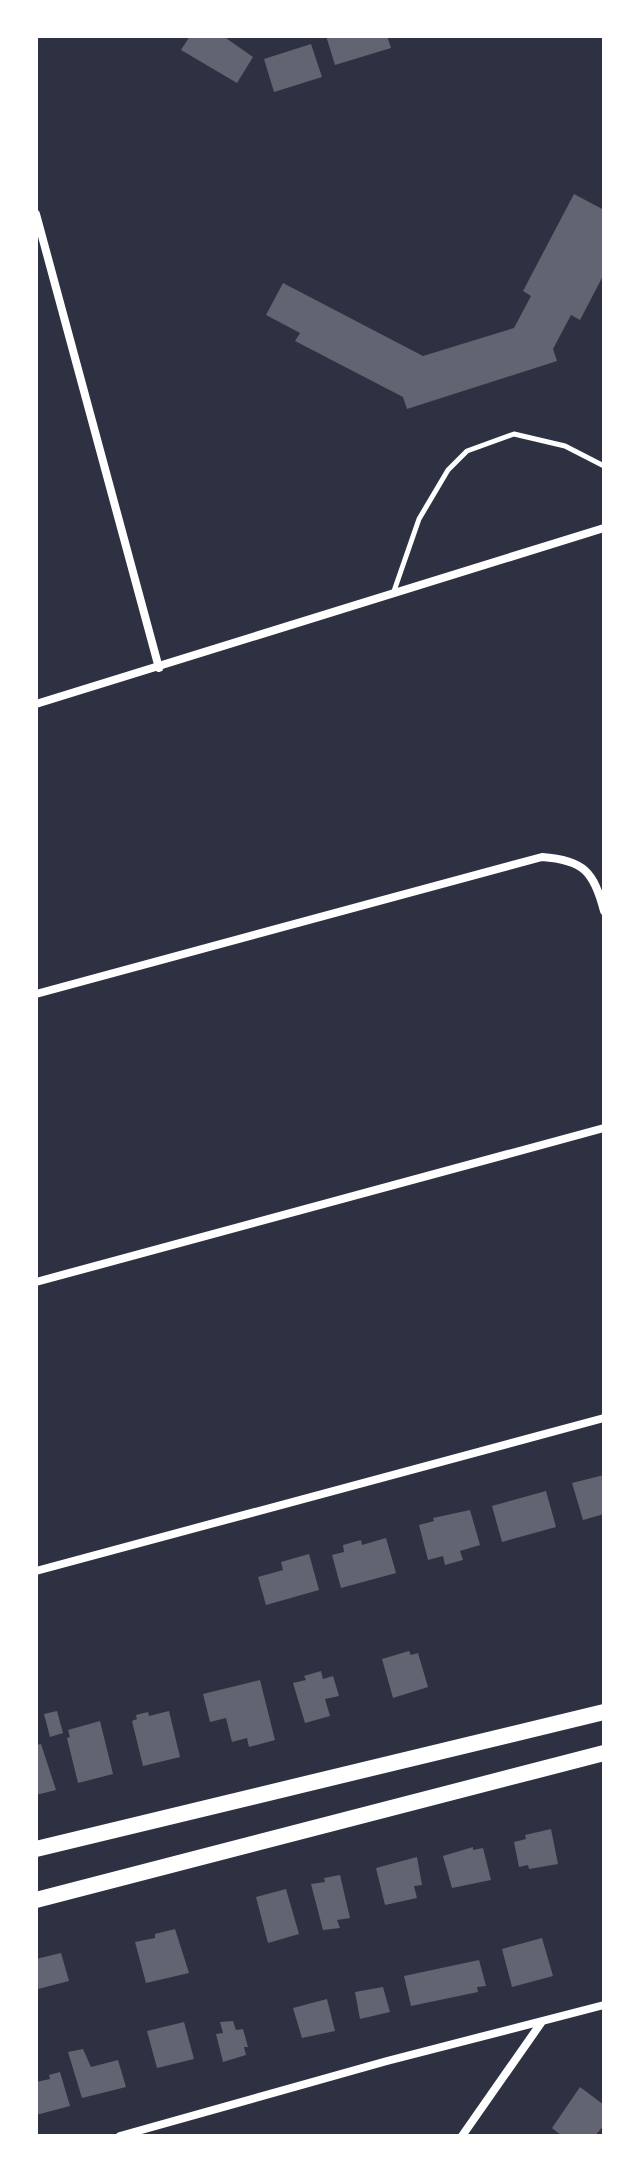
<svg xmlns="http://www.w3.org/2000/svg" width="640" height="2172" font-family="'IBM Plex Serif',serif">
	<style>
		.building { fill: #626471 }
		.lines { fill: none; stroke-linecap: round; stroke-linejoin: round }
		.service { stroke: #fff; stroke-width: 5 }
		.minor { stroke: #fff; stroke-width: 8 }
		.primary { stroke: #fff; stroke-width: 16 }
	</style>
	<rect width="100%" height="100%" fill="#2d3142"/>
	<g class="building">
		<path d="M 190,36 L 223,36 L 253,57 L 237,83 L 181,50 Z"/>
		<path d="M 326,36 L 387,36 L 391,48 L 335,65 Z"/>
		<path d="M 311,44 L 322,77 L 274,92 L 264,59 Z"/>
		<path d="M 574,194 L 604,210 L 604,274 L 580,320 L 571,315 L 553,349 L 557,361 L 407,409 L 403,397 L 295,341 L 300,333 L 266,315 L 283,283 L 423,356 L 514,328 L 531,296 L 523,291 Z"/>
		<path d="M 604,1475 L 604,1514 L 583,1520 L 572,1483 Z"/>
		<path d="M 546,1491 L 556,1527 L 502,1542 L 492,1506 Z"/>
		<path d="M 470,1510 L 480,1545 L 460,1551 L 463,1560 L 445,1565 L 443,1556 L 428,1560 L 419,1525 L 434,1521 L 433,1518 Z"/>
		<path d="M 386,1538 L 396,1573 L 341,1588 L 332,1555 L 344,1552 L 343,1545 L 361,1540 L 362,1545 Z"/>
		<path d="M 309,1554 L 319,1590 L 266,1605 L 258,1577 L 283,1570 L 281,1562 Z"/>
		<path d="M 409,1651 L 411,1655 L 418,1653 L 428,1687 L 393,1698 L 382,1659 Z"/>
		<path d="M 321,1671 L 323,1679 L 333,1676 L 339,1696 L 325,1699 L 330,1716 L 305,1723 L 293,1683 L 306,1680 L 304,1676 Z"/>
		<path d="M 260,1680 L 275,1740 L 249,1747 L 247,1738 L 232,1742 L 226,1718 L 210,1722 L 203,1694 Z"/>
		<path d="M 57,1711 L 63,1733 L 50,1737 L 44,1714 Z"/>
		<path d="M 169,1711 L 180,1757 L 143,1766 L 132,1721 L 137,1719 L 136,1715 L 148,1712 L 149,1716 Z"/>
		<path d="M 100,1721 L 113,1774 L 78,1783 L 67,1738 L 70,1737 L 68,1730 Z"/>
		<path d="M 41,1744 L 56,1790 L 36,1795 L 36,1745 Z"/>
		<path d="M 551,1829 L 558,1864 L 529,1869 L 528,1865 L 519,1867 L 514,1842 L 526,1839 L 525,1835 Z"/>
		<path d="M 473,1847 L 473,1850 L 483,1848 L 491,1880 L 452,1888 L 443,1856 Z"/>
		<path d="M 417,1857 L 422,1885 L 414,1886 L 417,1898 L 385,1905 L 376,1868 Z"/>
		<path d="M 340,1875 L 350,1918 L 337,1920 L 340,1928 L 323,1930 L 311,1884 L 325,1882 L 324,1878 Z"/>
		<path d="M 286,1889 L 299,1934 L 268,1943 L 256,1897 Z"/>
		<path d="M 175,1929 L 189,1973 L 146,1983 L 135,1942 L 155,1938 L 155,1934 Z"/>
		<path d="M 542,1938 L 553,1976 L 512,1987 L 502,1949 Z"/>
		<path d="M 61,1953 L 69,1981 L 38,1989 L 36,1959 Z"/>
		<path d="M 479,1960 L 486,1986 L 477,1987 L 478,1992 L 411,2006 L 404,1976 Z"/>
		<path d="M 383,1987 L 390,2012 L 360,2019 L 355,1992 Z"/>
		<path d="M 327,1999 L 335,2031 L 302,2038 L 293,2008 Z"/>
		<path d="M 233,2021 L 236,2030 L 243,2029 L 248,2047 L 244,2047 L 246,2055 L 223,2062 L 216,2034 L 223,2033 L 220,2022 Z"/>
		<path d="M 184,2022 L 194,2059 L 157,2068 L 147,2031 Z"/>
		<path d="M 83,2049 L 91,2067 L 118,2060 L 126,2087 L 82,2098 L 68,2052 Z"/>
		<path d="M 60,2072 L 70,2106 L 36,2115 L 36,2082 L 50,2079 L 49,2075 Z"/>
		<path d="M 580,2087 L 604,2105 L 604,2125 L 595,2136 L 562,2136 L 552,2128 Z"/>
	</g>
	<g class="lines">
		<path class="service" d="M 394,591 L 419,519 L 448,470 L 467,451 L 514,434 L 565,446 L 604,466"/>
		<g class="minor">
			<path d="M 36,214 L 159,668"/>
			<path d="M 36,704 L 604,528"/>
			<path d="M 36,994 L 542,857 C 584,860 594,872 604,911"/>
			<path d="M 36,1282 L 604,1128"/>
			<path d="M 36,1571 L 604,1418"/>
			<path d="M 120,2136 L 387,2061 L 604,2005"/>
			<path d="M 462,2136 L 541,2023"/>
		</g>
		<g class="primary">
			<path d="M 36,1849 L 604,1712"/>
			<path d="M 36,1900 L 604,1753"/>
		</g>
	</g>
	<rect width="640" height="2172" fill="none" stroke="#ffffff" stroke-width="76"/>
</svg>
